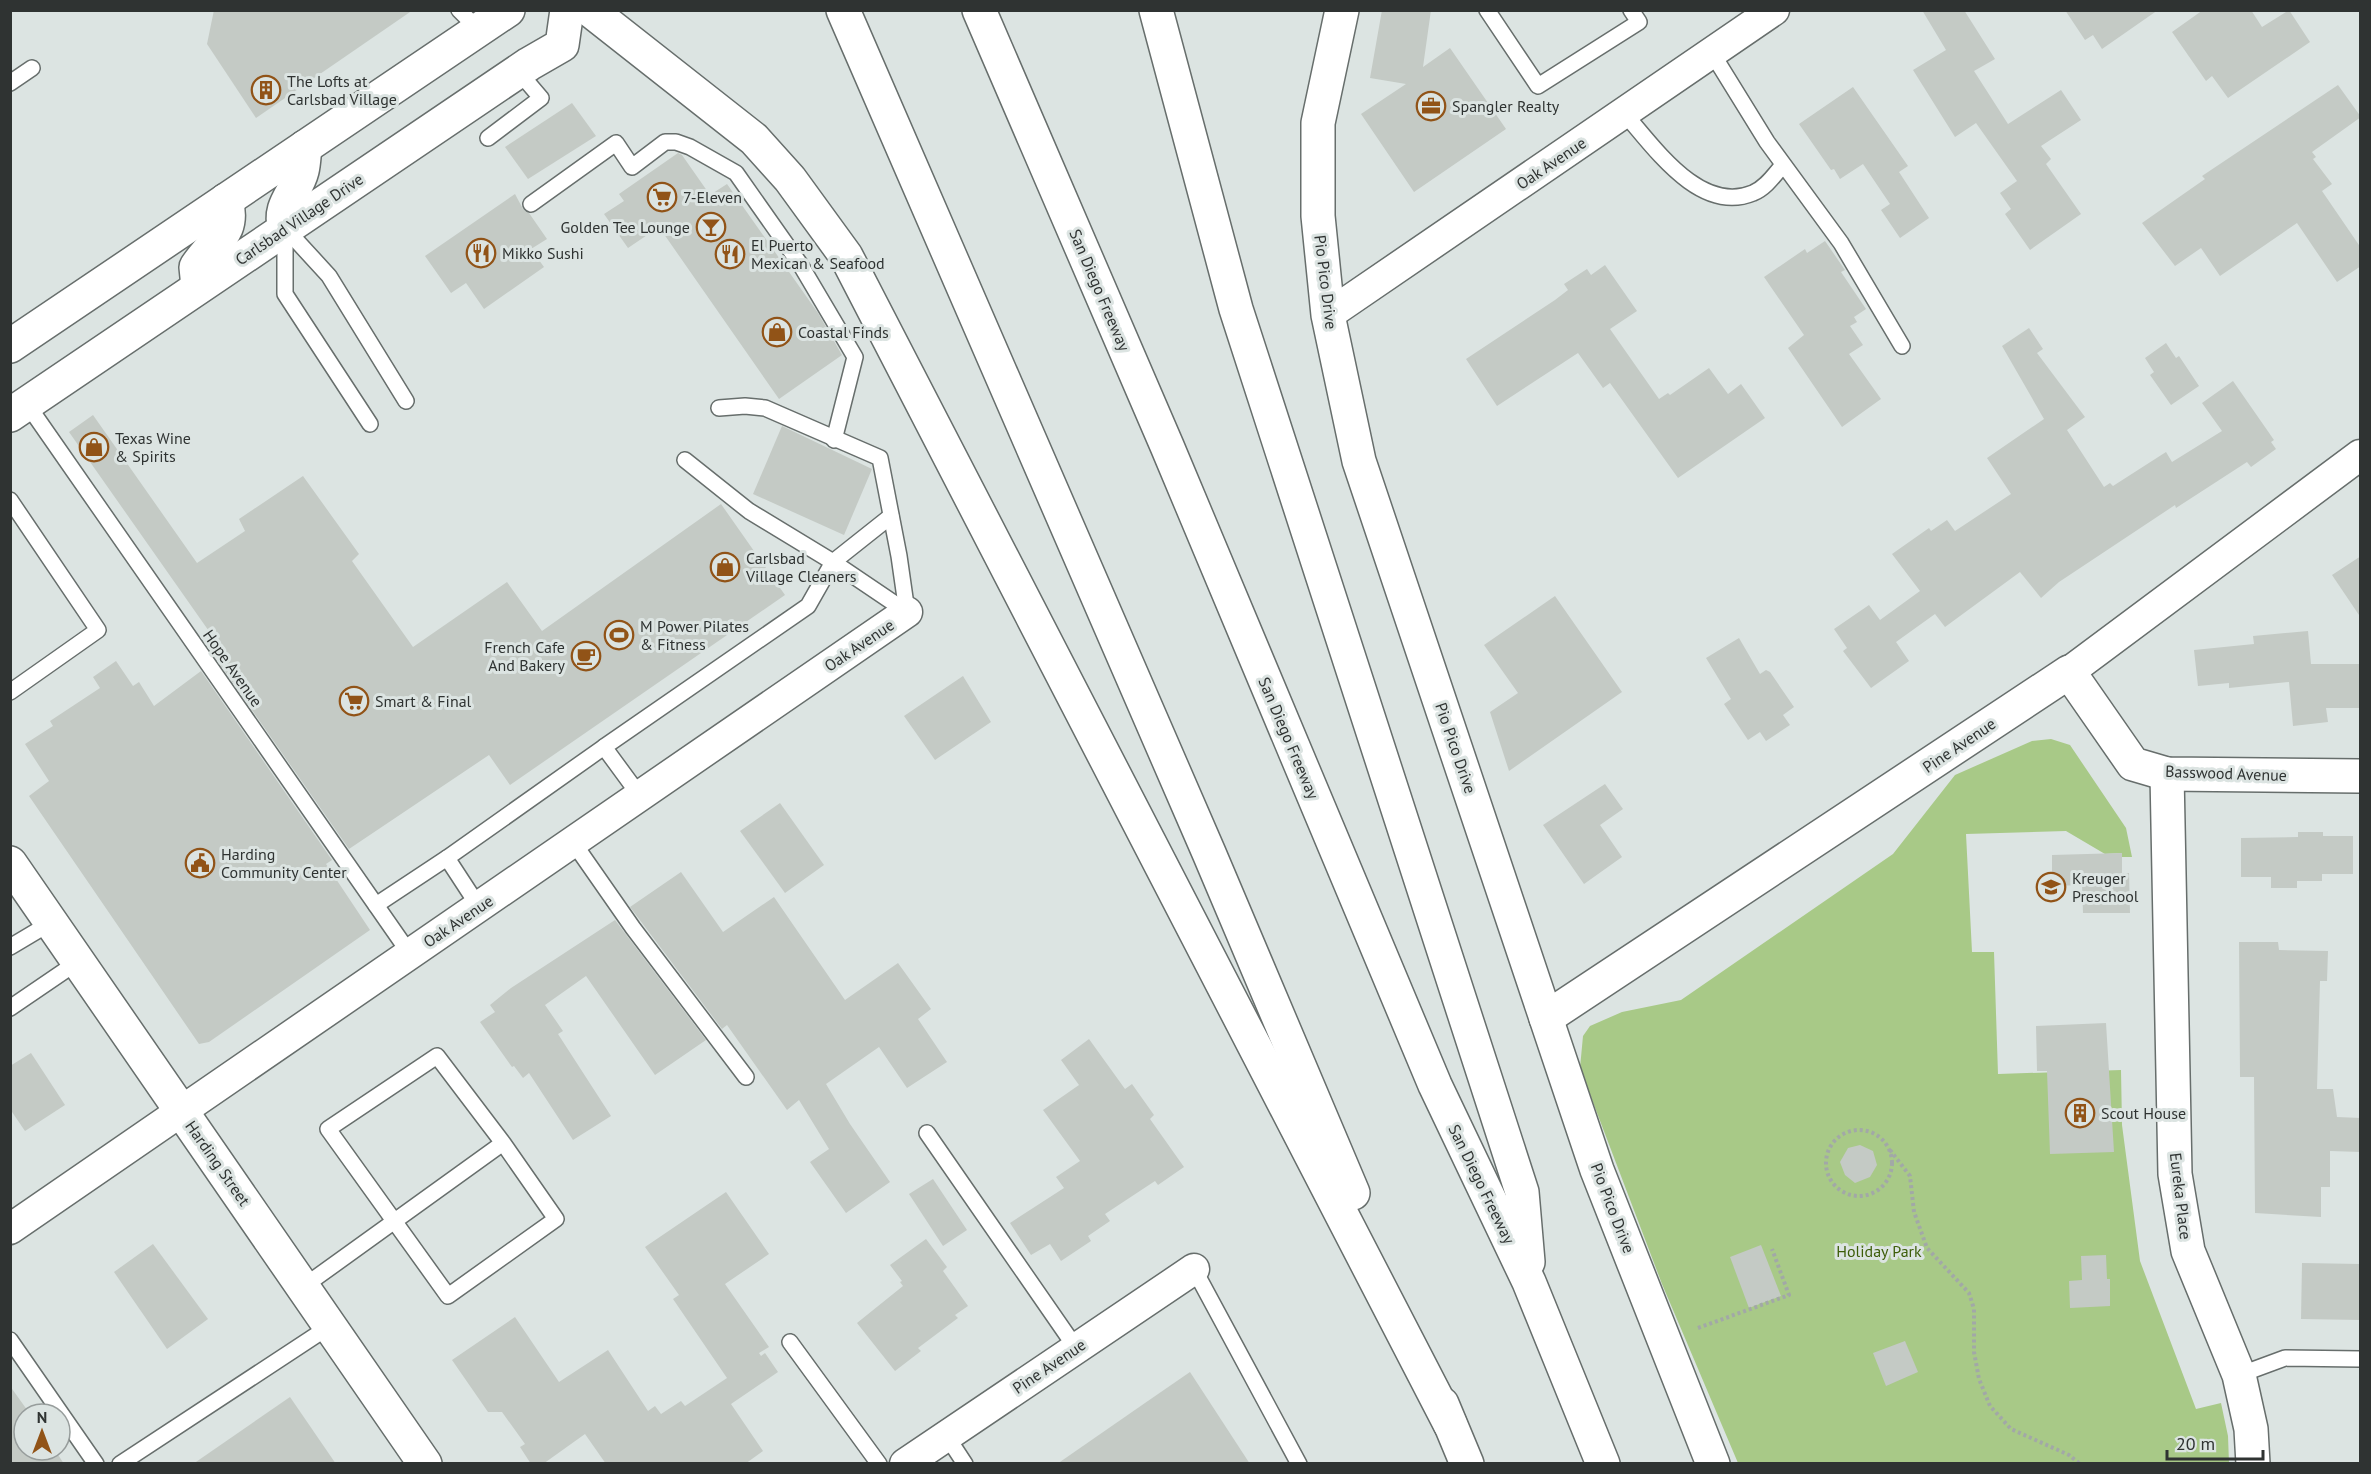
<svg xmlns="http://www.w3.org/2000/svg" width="2371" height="1474" font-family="'PT Sans',sans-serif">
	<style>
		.green { fill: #a8c987 }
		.building { fill: #c4cac5 }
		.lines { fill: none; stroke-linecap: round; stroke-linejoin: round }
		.service-casing { stroke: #676e6c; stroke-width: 18 }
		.minor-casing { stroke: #676e6c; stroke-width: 33 }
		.tertiary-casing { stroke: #676e6c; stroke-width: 36 }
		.secondary-casing { stroke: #676e6c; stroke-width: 36 }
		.primary-casing { stroke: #676e6c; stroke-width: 36 }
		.motorway-casing { stroke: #676e6c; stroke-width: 36 }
		.path { stroke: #a2a8a7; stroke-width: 4; stroke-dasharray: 3 3; stroke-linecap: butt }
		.service { stroke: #fff; stroke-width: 15 }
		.minor { stroke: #fff; stroke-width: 30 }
		.tertiary { stroke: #fff; stroke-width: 33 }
		.secondary { stroke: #fff; stroke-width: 33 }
		.primary { stroke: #fff; stroke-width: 33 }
		.motorway { stroke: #fff; stroke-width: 33 }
		.labels { text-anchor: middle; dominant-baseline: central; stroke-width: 6; stroke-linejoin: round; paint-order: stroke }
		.poi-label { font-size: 16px; fill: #2f3332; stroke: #dce4e2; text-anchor: start }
		.street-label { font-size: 16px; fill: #2f3332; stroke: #dce4e2 }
		.park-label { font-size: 16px; fill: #3c5d08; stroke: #dce4e2 }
	</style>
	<rect width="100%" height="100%" fill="#dce4e2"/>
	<path class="green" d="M 2051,739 L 2070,745 L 2126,828 L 2132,857 L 2122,857 L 2122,853 L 2105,854 L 2066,831 L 1966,834 L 1972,952 L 1994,952 L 1998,1074 L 2121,1070 L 2122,1125 L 2140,1261 L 2196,1409 L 2221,1403 L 2228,1436 L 2229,1463 L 1738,1463 L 1662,1284 L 1580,1068 L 1583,1036 L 1590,1026 L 1622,1012 L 1681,1000 L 1893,854 L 1955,775 L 2032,741 Z"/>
	<g class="building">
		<path d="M 214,10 L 413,10 L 256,118 L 207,44 Z"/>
		<path d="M 1382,10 L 1431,10 L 1423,67 L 1450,48 L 1506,129 L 1414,192 L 1361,114 L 1406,84 L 1370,78 Z"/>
		<path d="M 1922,10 L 1964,10 L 1995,59 L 1974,71 L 2008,124 L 2061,90 L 2081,120 L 2041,146 L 2051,159 L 2046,164 L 2081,214 L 2030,250 L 2005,214 L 2011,209 L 2000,193 L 2017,181 L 1976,123 L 1955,137 L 1913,70 L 1946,50 Z"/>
		<path d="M 2065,10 L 2158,10 L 2102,49 L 2093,35 L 2085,40 Z"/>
		<path d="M 2203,10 L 2251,10 L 2262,27 L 2289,10 L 2310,42 L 2228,98 L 2212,76 L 2206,81 L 2172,32 Z"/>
		<path d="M 2338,85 L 2361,117 L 2312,152 L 2316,157 L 2313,159 L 2332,184 L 2322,191 L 2361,248 L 2361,266 L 2337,282 L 2297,223 L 2220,276 L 2201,248 L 2175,266 L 2142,223 L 2205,179 L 2202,176 Z"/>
		<path d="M 1853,87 L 1908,166 L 1899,172 L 1929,218 L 1900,238 L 1881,210 L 1890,204 L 1863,164 L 1840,179 L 1834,169 L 1831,170 L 1799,124 Z"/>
		<path d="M 572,103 L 596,136 L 528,179 L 505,147 Z"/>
		<path d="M 678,153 L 682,155 L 710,195 L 727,184 L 818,313 L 842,355 L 779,399 L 659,227 L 628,248 L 604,214 L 624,201 L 619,194 Z"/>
		<path d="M 515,194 L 523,209 L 529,213 L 547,239 L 531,249 L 544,267 L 484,309 L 466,283 L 451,293 L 425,256 Z"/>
		<path d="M 1825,241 L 1845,270 L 1841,272 L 1866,309 L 1854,317 L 1857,322 L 1850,326 L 1863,345 L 1849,354 L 1881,399 L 1842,427 L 1788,348 L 1804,335 L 1764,277 L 1805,249 L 1807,253 Z"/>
		<path d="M 1605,265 L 1637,311 L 1610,329 L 1659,399 L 1668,393 L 1670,395 L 1709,368 L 1728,394 L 1741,384 L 1765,418 L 1678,478 L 1610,383 L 1603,388 L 1578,353 L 1497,406 L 1466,359 L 1555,300 L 1568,290 L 1564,284 L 1587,269 L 1591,275 Z"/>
		<path d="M 2029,328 L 2043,349 L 2037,353 L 2085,417 L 2067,430 L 2104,487 L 2110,483 L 2113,486 L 2166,452 L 2172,462 L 2222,431 L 2202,403 L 2233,381 L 2274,440 L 2271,442 L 2276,449 L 2251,467 L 2247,462 L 2176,508 L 2175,505 L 2059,582 L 2041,598 L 2020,572 L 1945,627 L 1935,614 L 1896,642 L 1909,661 L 1871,688 L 1843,651 L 1847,648 L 1834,629 L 1869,605 L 1880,620 L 1920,591 L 1892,554 L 1929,528 L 1931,531 L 1947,520 L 1955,531 L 2011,494 L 1987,458 L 2044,419 L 2002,346 Z"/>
		<path d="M 2166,343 L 2176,358 L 2179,356 L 2199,386 L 2171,405 L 2150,375 L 2154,372 L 2145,358 Z"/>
		<path d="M 93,415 L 197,563 L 245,531 L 239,519 L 303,476 L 359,554 L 352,561 L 413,647 L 507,582 L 542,631 L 721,504 L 785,595 L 510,785 L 489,755 L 349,849 L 217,660 L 225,654 L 69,432 Z"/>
		<path d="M 782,426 L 872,469 L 844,535 L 753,494 Z"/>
		<path d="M 2361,556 L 2361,618 L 2332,575 Z"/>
		<path d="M 1555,596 L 1622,692 L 1509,771 L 1490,712 L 1518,693 L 1484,645 Z"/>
		<path d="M 2308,631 L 2311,664 L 2361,664 L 2361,708 L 2326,708 L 2328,722 L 2293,726 L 2289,682 L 2229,688 L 2229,683 L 2198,686 L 2194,650 L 2254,644 L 2253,636 Z"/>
		<path d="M 1739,638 L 1760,674 L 1766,670 L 1770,672 L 1794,707 L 1783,715 L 1790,725 L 1766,741 L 1760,732 L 1748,740 L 1724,704 L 1731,699 L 1706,658 Z"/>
		<path d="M 116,661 L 133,686 L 139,682 L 154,706 L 201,671 L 332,860 L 326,864 L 370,930 L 209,1042 L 199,1044 L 29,796 L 49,781 L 25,744 L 53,726 L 50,721 L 100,688 L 93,677 Z"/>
		<path d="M 963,676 L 991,722 L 935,760 L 904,716 Z"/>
		<path d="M 1605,784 L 1623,809 L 1600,825 L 1622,857 L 1584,884 L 1543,825 Z"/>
		<path d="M 780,803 L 824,865 L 785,893 L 740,831 Z"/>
		<path d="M 2298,832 L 2323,832 L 2323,836 L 2353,836 L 2353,874 L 2322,874 L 2322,881 L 2297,881 L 2297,888 L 2271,888 L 2271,877 L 2241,877 L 2241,838 L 2298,837 Z"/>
		<path d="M 2122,853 L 2122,873 L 2129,873 L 2130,913 L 2083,913 L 2082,885 L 2052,886 L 2052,855 Z"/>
		<path d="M 681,872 L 723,932 L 774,897 L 845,1000 L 898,963 L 931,1009 L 918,1019 L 947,1062 L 907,1088 L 879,1047 L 826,1084 L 850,1124 L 890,1182 L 846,1213 L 810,1162 L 829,1149 L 799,1100 L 787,1110 L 727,1025 L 722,1029 L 630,907 Z"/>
		<path d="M 615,920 L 706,1040 L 655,1075 L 586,976 L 545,1005 L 563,1031 L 558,1034 L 611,1116 L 573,1140 L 529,1073 L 523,1078 L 514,1066 L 512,1067 L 480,1022 L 495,1012 L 490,1005 L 511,988 Z"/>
		<path d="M 2239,942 L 2278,942 L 2279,950 L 2328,951 L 2327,981 L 2320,981 L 2317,1089 L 2333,1089 L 2337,1117 L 2361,1118 L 2361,1152 L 2330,1151 L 2330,1187 L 2321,1187 L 2321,1217 L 2255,1213 L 2254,1077 L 2240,1077 Z"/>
		<path d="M 2106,1023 L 2114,1152 L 2050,1154 L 2047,1071 L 2037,1071 L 2036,1026 Z"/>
		<path d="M 1089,1039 L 1125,1089 L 1132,1084 L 1154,1115 L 1150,1119 L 1184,1167 L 1158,1185 L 1155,1181 L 1105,1214 L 1110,1221 L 1088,1236 L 1091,1241 L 1061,1261 L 1050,1244 L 1031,1255 L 1010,1223 L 1064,1188 L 1056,1177 L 1080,1161 L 1043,1110 L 1079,1085 L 1061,1060 Z"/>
		<path d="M 31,1053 L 65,1105 L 25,1131 L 10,1109 L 10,1066 Z"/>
		<path d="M 1860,1145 L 1873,1151 L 1877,1165 L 1870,1177 L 1855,1183 L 1845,1175 L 1840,1162 L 1848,1148 Z"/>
		<path d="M 933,1179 L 967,1230 L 943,1246 L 909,1194 Z"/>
		<path d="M 726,1192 L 769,1254 L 725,1284 L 769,1347 L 759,1353 L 761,1356 L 765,1353 L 778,1372 L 731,1404 L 763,1451 L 745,1464 L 606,1464 L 585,1434 L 543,1464 L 531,1464 L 520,1447 L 525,1444 L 502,1412 L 488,1412 L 452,1360 L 515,1317 L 559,1382 L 608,1350 L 648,1411 L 655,1406 L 661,1414 L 681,1401 L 685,1406 L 727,1378 L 673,1299 L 679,1295 L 645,1247 Z"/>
		<path d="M 926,1239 L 947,1267 L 943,1271 L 968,1306 L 955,1315 L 958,1318 L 918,1348 L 921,1351 L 895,1371 L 857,1323 L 903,1286 L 900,1282 L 902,1281 L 890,1265 Z"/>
		<path d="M 153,1244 L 208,1319 L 167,1349 L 114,1272 Z"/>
		<path d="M 1761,1245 L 1781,1296 L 1749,1308 L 1730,1257 Z"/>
		<path d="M 2106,1255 L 2107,1279 L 2110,1279 L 2110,1306 L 2070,1308 L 2069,1281 L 2082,1280 L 2081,1256 Z"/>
		<path d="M 2302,1263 L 2361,1264 L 2361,1320 L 2301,1319 Z"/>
		<path d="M 1905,1341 L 1918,1372 L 1886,1386 L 1873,1353 Z"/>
		<path d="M 1190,1372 L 1250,1464 L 1057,1464 L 1145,1403 Z"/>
		<path d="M 10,1386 L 30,1414 L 24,1414 L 24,1450 L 55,1450 L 64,1464 L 10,1464 Z"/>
		<path d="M 290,1397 L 336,1464 L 193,1464 Z"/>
	</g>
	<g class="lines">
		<g class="service-casing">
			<g id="service">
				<path d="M 459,10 L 479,30"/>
				<path d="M 1487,10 L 1538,86 L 1639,22 L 1631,10"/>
				<path d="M 1712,53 L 1767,142 L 1841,243 L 1902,346"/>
				<path d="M 10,83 L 32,68"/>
				<path d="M 1624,113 C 1654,147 1700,215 1753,193 C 1766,188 1775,174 1783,165"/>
				<path d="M 488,138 L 541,98 L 518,71"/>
				<path d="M 531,204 L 616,143 L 632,167 L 665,142 L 676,142 L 690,147 L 736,173 L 800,264 L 855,357 L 834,440"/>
				<path d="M 285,228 L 285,294 L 370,424"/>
				<path d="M 285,228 L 329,276 L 406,401"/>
				<path d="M 27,404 L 410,954"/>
				<path d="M 719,408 L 745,406 L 765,408 L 880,458 L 899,556 L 907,612"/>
				<path d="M 685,460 L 749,511 L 833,562 L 907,612"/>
				<path d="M 10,500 L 98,630 L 10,692"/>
				<path d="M 640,796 L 604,747 L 808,606 L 833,562 L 891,516"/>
				<path d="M 573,842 L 633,928 L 746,1077"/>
				<path d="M 376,905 L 447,858"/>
				<path d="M 479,907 L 447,858 L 604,747"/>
				<path d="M 10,947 L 52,922"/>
				<path d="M 10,1008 L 79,961"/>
				<path d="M 927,1133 L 1076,1348"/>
				<path d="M 1194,1269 L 1299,1464"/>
				<path d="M 303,1287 C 370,1239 436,1191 503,1143 L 437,1056 L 328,1129 L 448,1296 L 556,1219 L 503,1143"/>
				<path d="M 10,1340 L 96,1464"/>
				<path d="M 790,1342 L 879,1464"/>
				<path d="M 2239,1375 L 2285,1358 L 2360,1359"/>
				<path d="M 946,1435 L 965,1464"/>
				<path d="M 120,1464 L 330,1326"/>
			</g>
		</g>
		<g class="minor-casing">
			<g id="minor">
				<path d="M 1328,315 L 1774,10"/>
				<path d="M 2069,672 L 2360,455"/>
				<path d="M 10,1229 L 907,612"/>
				<path d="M 905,1464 L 1194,1269"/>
			</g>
		</g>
		<g class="tertiary-casing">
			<g id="tertiary">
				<path d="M 1342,10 L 1318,123 L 1318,216 L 1328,315 L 1359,461 L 1597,1170 L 1713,1464"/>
				<path d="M 2167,774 L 2175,1174 L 2188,1251 L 2239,1375 L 2251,1429 L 2253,1464"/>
				<path d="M 1546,1018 L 2069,672 L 2133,764 L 2167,774 L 2360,776"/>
			</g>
		</g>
		<g class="secondary-casing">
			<path id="secondary" d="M 10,863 L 425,1464"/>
		</g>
		<g class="primary-casing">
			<g id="primary">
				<path d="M 285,228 C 277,206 297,192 302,171 C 304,163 304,154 305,147"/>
				<path d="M 198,287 L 196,267 C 213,240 236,235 226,200"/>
				<path d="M 10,346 L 508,10"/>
				<path d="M 10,415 L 529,64 L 562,45 L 567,10"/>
			</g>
		</g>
		<g class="motorway-casing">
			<g id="motorway">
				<path d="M 590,10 L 754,139 L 790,179 L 846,256 L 1450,1424"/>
				<path d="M 843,10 L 1209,853 L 1353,1193"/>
				<path d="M 979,10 L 1167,446 L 1435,1085 L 1529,1282 L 1603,1464"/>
				<path d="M 1156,10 L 1236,309 L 1522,1192 L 1528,1262"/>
				<path d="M 1442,1404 L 1467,1464"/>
			</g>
		</g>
		<g class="path">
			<circle cx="1859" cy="1163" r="33"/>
			<path d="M 1890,1150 L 1910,1176 L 1914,1212 L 1927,1248 L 1969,1293 L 1974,1309 L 1974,1352 L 1979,1379 L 1990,1406 L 2011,1429 L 2069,1455 L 2080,1464"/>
			<path d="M 1698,1328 L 1789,1295 L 1772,1249"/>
		</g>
		<use href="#service" class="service"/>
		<use href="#minor" class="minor"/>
		<use href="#tertiary" class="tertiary"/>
		<use href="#secondary" class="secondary"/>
		<use href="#primary" class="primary"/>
		<use href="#motorway" class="motorway"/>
	</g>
	<defs>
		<g id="building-ring" transform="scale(1.5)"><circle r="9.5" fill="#dce4e2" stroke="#915317" stroke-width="1.5"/><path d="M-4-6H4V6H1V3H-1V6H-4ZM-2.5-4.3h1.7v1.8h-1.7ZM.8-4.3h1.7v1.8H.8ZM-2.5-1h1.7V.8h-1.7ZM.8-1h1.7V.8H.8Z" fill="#915317"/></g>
		<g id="office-ring" transform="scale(1.5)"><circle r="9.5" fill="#dce4e2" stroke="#915317" stroke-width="1.5"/><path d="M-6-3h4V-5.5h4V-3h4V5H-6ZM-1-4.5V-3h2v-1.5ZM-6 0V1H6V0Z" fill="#915317"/></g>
		<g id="supermarket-ring" transform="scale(1.5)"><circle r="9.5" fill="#dce4e2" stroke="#915317" stroke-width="1.5"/><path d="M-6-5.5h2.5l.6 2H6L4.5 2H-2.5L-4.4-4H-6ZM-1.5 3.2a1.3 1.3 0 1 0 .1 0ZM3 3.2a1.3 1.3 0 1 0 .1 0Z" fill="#915317"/></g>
		<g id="bar-ring" transform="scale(1.5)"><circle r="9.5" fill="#dce4e2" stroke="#915317" stroke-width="1.5"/><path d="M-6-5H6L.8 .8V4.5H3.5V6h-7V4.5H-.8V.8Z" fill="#915317"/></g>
		<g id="restaurant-ring" transform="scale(1.5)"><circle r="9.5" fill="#dce4e2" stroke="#915317" stroke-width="1.5"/><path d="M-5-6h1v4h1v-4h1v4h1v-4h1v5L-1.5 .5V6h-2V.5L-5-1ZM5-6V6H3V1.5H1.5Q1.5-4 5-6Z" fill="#915317"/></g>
		<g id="shop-ring" transform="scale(1.5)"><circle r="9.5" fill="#dce4e2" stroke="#915317" stroke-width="1.5"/><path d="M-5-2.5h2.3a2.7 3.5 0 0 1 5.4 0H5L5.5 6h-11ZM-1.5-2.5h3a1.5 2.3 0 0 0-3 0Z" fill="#915317"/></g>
		<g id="stadium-ring" transform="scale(1.5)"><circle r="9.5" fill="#dce4e2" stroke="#915317" stroke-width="1.5"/><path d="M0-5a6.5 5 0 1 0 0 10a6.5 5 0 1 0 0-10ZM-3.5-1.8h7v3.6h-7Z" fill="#915317"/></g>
		<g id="cafe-ring" transform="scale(1.5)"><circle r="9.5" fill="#dce4e2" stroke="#915317" stroke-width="1.5"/><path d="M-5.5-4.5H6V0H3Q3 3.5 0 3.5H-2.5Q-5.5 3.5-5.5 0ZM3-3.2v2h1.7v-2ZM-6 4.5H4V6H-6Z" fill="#915317"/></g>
		<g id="civic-ring" transform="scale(1.5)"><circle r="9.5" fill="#dce4e2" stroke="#915317" stroke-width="1.5"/><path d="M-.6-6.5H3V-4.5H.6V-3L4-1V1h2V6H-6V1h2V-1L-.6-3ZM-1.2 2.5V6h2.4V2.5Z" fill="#915317"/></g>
		<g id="school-ring" transform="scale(1.5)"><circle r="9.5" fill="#dce4e2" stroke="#915317" stroke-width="1.5"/><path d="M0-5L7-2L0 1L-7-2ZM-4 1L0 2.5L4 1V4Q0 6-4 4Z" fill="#915317"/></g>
	</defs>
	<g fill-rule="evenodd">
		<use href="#building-ring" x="266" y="90"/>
		<use href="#office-ring" x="1431" y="106"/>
		<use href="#supermarket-ring" x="662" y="197"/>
		<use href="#bar-ring" x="711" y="227"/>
		<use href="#restaurant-ring" x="481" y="253"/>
		<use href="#restaurant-ring" x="730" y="254"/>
		<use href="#shop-ring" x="777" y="332"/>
		<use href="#shop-ring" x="94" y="447"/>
		<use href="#shop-ring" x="725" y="567"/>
		<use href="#stadium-ring" x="619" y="635"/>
		<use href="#cafe-ring" x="586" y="656"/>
		<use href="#supermarket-ring" x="354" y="701"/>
		<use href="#civic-ring" x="200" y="863"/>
		<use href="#school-ring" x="2051" y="887"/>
		<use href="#building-ring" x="2080" y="1113"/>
	</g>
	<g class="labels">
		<g class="poi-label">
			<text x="287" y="81">The Lofts at<tspan x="287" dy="18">Carlsbad Village</tspan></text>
			<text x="1452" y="106">Spangler Realty</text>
			<text x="683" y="197">7-Eleven</text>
			<text x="690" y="227" text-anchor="end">Golden Tee Lounge</text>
			<text x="751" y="245">El Puerto<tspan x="751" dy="18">Mexican &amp; Seafood</tspan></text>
			<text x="502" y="253">Mikko Sushi</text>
			<text x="798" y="332">Coastal Finds</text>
			<text x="115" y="438">Texas Wine<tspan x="115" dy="18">&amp; Spirits</tspan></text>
			<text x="746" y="558">Carlsbad<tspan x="746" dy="18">Village Cleaners</tspan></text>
			<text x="640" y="626">M Power Pilates<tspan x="640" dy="18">&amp; Fitness</tspan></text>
			<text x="565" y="647" text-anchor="end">French Cafe<tspan x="565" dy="18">And Bakery</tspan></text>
			<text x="375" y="701">Smart &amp; Final</text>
			<text x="221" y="854">Harding<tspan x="221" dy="18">Community Center</tspan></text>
			<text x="2072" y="878">Kreuger<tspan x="2072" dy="18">Preschool</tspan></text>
			<text x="2101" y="1113">Scout House</text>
		</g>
		<g class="street-label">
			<text transform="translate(1551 163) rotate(-34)">Oak Avenue</text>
			<text transform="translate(299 219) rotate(-34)">Carlsbad Village Drive</text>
			<text transform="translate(1326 282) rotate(83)">Pio Pico Drive</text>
			<text transform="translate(1100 290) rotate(67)">San Diego Freeway</text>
			<text transform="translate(859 645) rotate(-34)">Oak Avenue</text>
			<text transform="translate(233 668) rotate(55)">Hope Avenue</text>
			<text transform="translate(1289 738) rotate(67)">San Diego Freeway</text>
			<text transform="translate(1959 745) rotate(-34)">Pine Avenue</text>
			<text transform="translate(1456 748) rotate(71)">Pio Pico Drive</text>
			<text transform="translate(2226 773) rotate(2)">Basswood Avenue</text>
			<text transform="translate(458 921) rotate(-34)">Oak Avenue</text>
			<text transform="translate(218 1163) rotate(55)">Harding Street</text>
			<text transform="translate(1482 1184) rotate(64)">San Diego Freeway</text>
			<text transform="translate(2181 1196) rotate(83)">Eureka Place</text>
			<text transform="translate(1613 1208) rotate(69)">Pio Pico Drive</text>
			<text transform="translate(1049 1366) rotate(-34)">Pine Avenue</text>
		</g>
		<g class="park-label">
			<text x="1879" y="1251">Holiday Park</text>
		</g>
	</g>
	<rect width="2371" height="1474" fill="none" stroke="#2f3332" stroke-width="24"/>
	<g transform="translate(42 1432)"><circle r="28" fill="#dce4e2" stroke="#979d9c" stroke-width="1.5"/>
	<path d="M0-4.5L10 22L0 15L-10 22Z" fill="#915317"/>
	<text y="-9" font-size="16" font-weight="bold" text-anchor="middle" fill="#2f3332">N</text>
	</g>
	<path d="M2167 1450v9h96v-9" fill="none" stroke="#2f3332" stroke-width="3"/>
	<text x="2176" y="1450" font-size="18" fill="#2f3332" stroke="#dce4e2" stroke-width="4.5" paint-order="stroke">20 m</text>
</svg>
